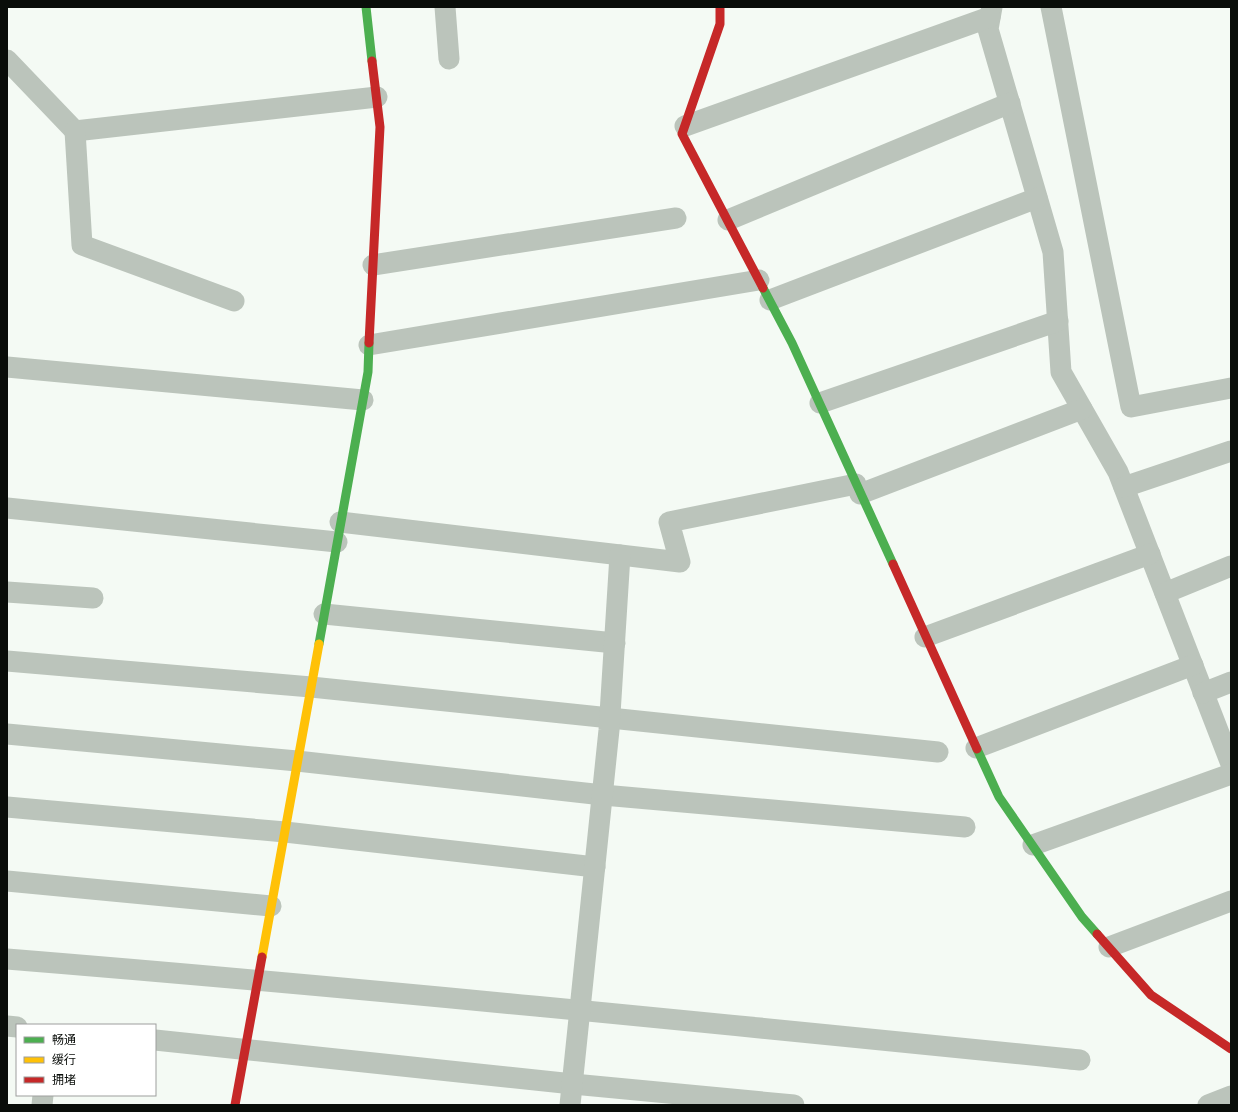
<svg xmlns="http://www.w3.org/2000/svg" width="1238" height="1112" font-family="Mulish,'Noto Sans SC',sans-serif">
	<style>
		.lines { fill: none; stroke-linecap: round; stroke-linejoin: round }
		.street { stroke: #bbc4bb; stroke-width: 21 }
		.fast { stroke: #4caf50; stroke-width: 9 }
		.slow { stroke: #ffc107; stroke-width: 9 }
		.jam { stroke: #c62828; stroke-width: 9 }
	</style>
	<rect width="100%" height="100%" fill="#f4faf4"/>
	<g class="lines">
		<g class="street">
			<path d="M 445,7 L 449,59"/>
			<path d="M 992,7 L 988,29 L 1053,252 L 1061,372 L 1118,472 L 1231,764"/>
			<path d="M 1051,7 L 1131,407 L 1231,388"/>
			<path d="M 7,60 L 75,131 L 377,97"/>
			<path d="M 685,126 L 990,17"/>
			<path d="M 75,131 L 82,245 L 234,301"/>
			<path d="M 728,220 L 1010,103"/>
			<path d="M 373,265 L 676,218"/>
			<path d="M 770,300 L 1037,198"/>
			<path d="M 369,345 L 759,280"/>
			<path d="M 7,367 L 363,400"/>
			<path d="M 820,403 L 1058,321"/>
			<path d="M 1124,487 L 1231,451"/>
			<path d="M 860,494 L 1082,409"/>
			<path d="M 7,508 L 337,542"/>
			<path d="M 340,522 L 680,562 L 669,522 L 856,484"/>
			<path d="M 7,592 L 93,598"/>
			<path d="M 1165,593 L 1231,566"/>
			<path d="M 324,614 L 615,643"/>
			<path d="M 925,637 L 1150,554"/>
			<path d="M 7,661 L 311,687 L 938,752"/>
			<path d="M 1203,693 L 1231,682"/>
			<path d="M 7,734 L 297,761 L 603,795 L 965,827"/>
			<path d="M 976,748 L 1193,665"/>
			<path d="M 7,807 L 285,832 L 595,867"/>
			<path d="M 1033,845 L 1231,774"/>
			<path d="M 7,881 L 271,906"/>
			<path d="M 1109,947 L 1231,901"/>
			<path d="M 7,959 C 365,988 722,1024 1080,1060"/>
			<path d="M 7,1026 L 17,1027"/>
			<path d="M 155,1040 L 573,1084 L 794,1105"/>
			<path d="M 42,1105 L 43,1095"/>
			<path d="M 570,1105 L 609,730 L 620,555"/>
			<path d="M 1208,1105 L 1231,1096"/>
		</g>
		<g class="fast">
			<path d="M 366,7 L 372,61"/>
			<path d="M 763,288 L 792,343 L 893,564"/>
			<path d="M 319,644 L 368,372 L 369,343"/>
			<path d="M 977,749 L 999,797 L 1082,917 L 1097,934"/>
		</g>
		<path class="slow" d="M 262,957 L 319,644"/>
		<g class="jam">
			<path d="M 720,7 L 720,24 L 682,134 L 763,288"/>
			<path d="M 369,343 L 380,127 L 372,61"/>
			<path d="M 893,564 L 977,749"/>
			<path d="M 1097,934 L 1151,995 L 1231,1049"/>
			<path d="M 235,1105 L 262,957"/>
		</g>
	</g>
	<rect width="1238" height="1112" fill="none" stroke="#090d09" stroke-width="16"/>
	<rect x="16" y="1024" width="140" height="72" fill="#ffffff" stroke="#9d9e9d"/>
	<rect x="24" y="1037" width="20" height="6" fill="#4caf50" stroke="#9d9e9d"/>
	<text x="52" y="1044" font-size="12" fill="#090d09">畅通</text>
	<rect x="24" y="1057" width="20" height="6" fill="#ffc107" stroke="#9d9e9d"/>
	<text x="52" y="1064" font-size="12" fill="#090d09">缓行</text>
	<rect x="24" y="1077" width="20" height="6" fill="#c62828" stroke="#9d9e9d"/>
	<text x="52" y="1084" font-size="12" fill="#090d09">拥堵</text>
</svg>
